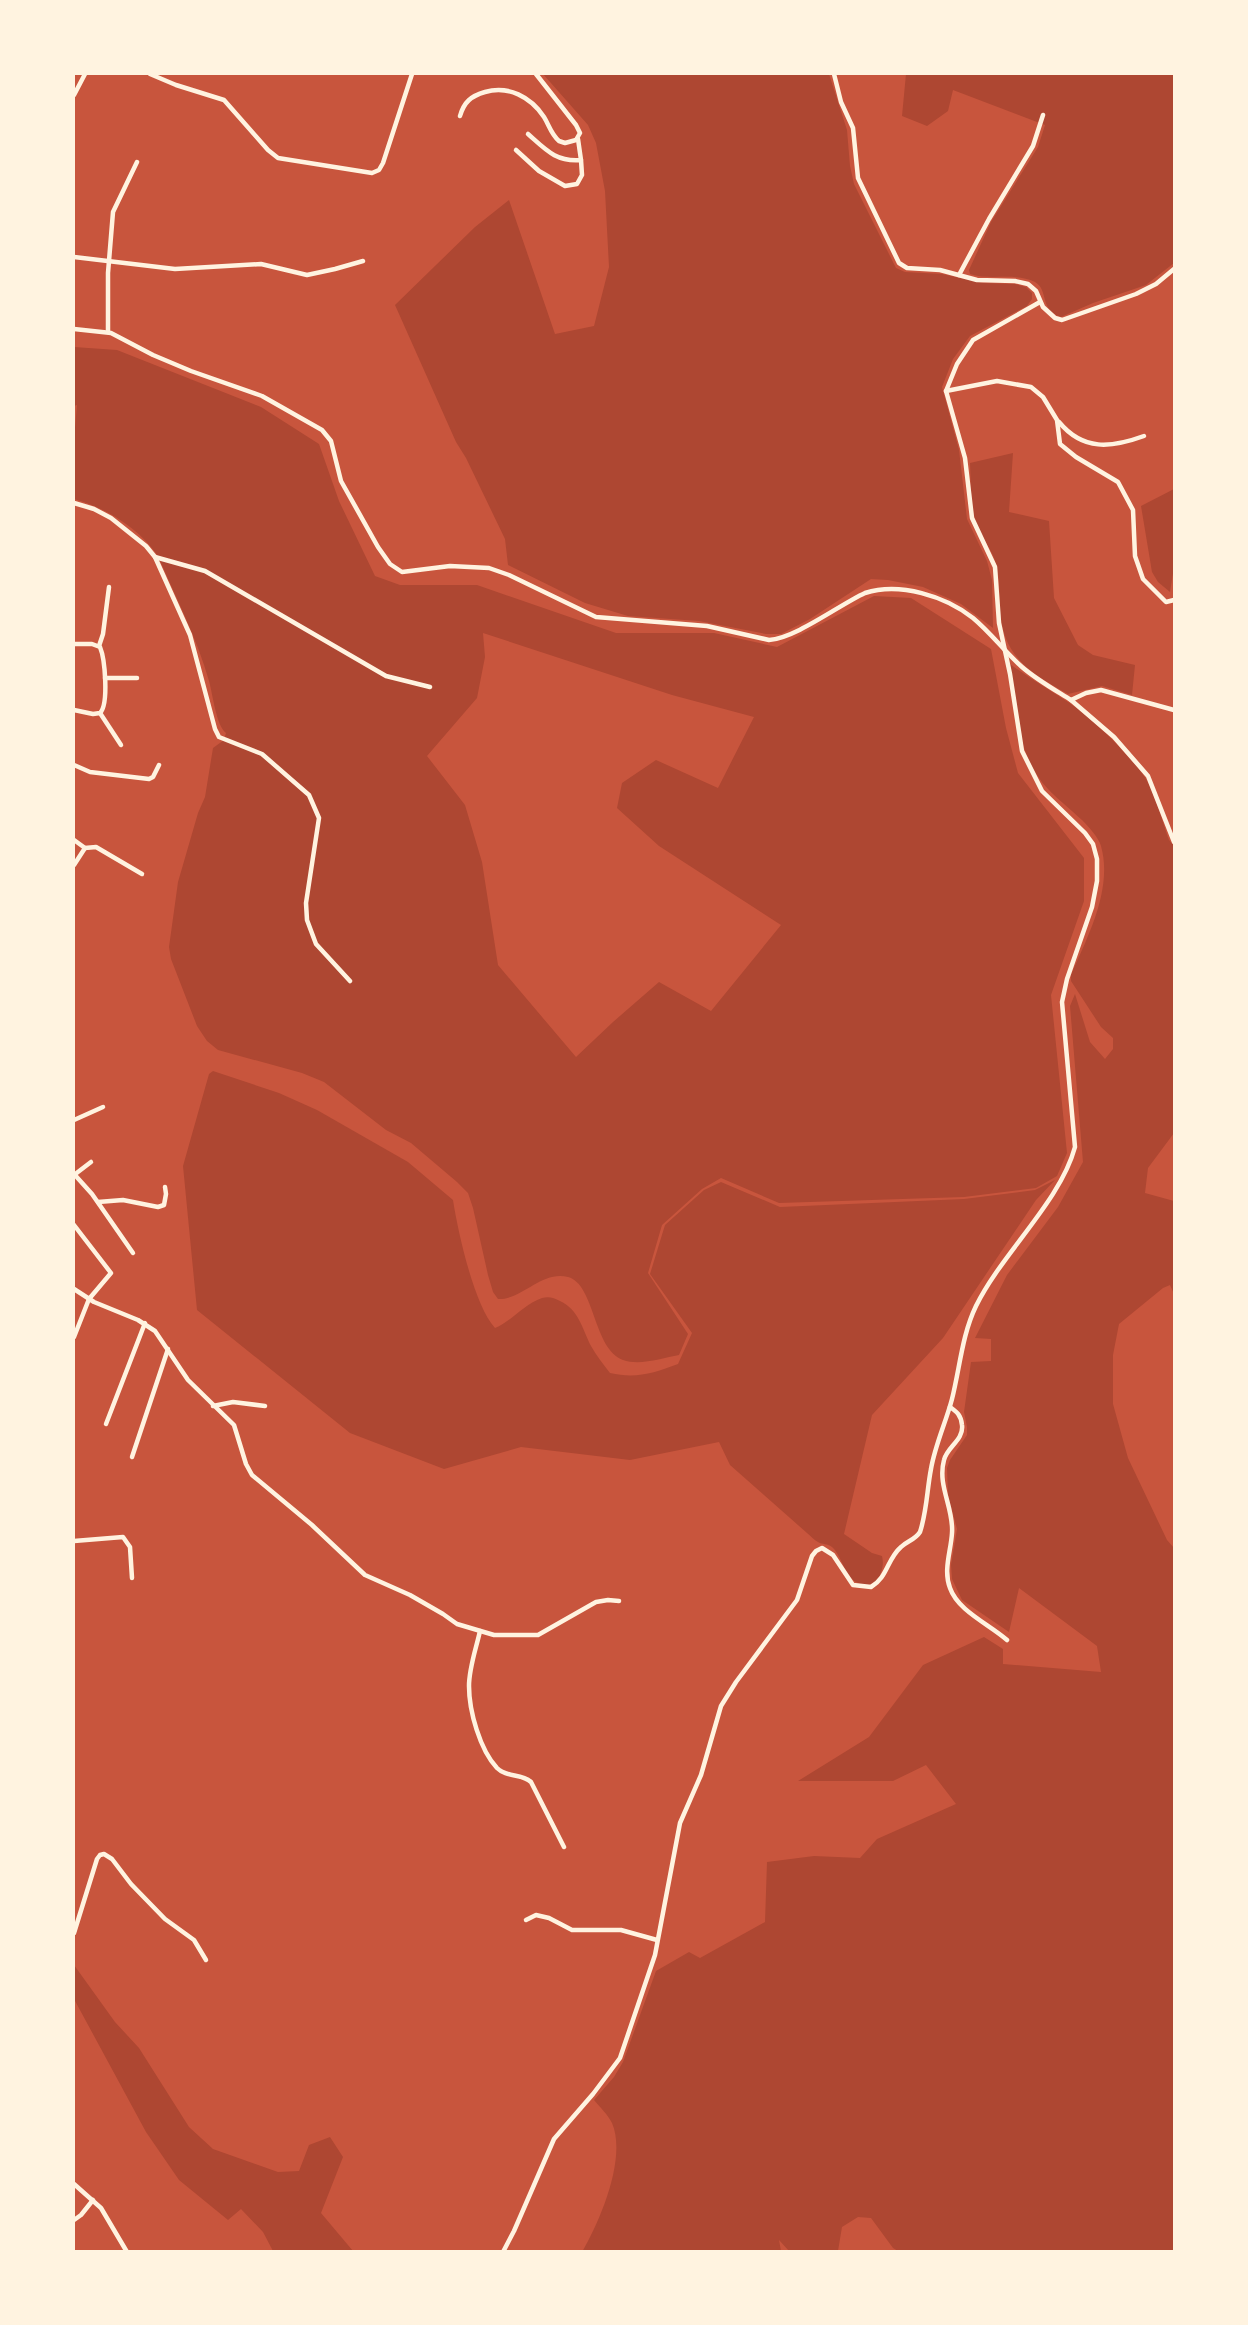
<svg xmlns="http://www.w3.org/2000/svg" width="1248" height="2325" font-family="'IBM Plex Sans',sans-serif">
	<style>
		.green { fill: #ae4732; fill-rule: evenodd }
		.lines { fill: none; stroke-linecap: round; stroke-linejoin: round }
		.minor { stroke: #fff3e0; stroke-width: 4.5 }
	</style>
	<rect width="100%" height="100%" fill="#c8553d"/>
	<g class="green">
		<path d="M 543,74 L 829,74 L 847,130 L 850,166 L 854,184 L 896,268 L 905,272 L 942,274 L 983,283 L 1015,284 L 1026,287 L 1032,293 L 1032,299 L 1027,306 L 970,336 L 953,359 L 942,387 L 959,450 L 967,519 L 987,561 L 992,580 L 993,628 L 961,604 L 923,587 L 888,580 L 871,579 L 810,619 L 781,634 L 766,634 L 699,621 L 628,616 L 585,603 L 508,565 L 505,539 L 466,458 L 456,442 L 395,305 L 475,227 L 509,200 L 555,334 L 594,326 L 609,267 L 605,191 L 596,143 L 588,125 Z"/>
		<path d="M 906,74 L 1174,74 L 1174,263 L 1146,285 L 1093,303 L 1061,317 C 1039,310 1049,290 1035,282 C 1014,272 991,281 970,274 L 969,270 L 991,222 L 1038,147 L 1045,125 L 953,90 L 948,111 L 927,126 L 902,116 Z"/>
		<path d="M 74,347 L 117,350 L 261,407 L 319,444 L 339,501 L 375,576 L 400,585 L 477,585 L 616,633 L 714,633 L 777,647 L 874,596 L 911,598 L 991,649 L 1006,728 L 1018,773 L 1084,858 L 1084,901 L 1051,995 L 1067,1153 L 1057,1176 L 1036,1188 L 964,1197 L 779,1203 L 721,1178 L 702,1189 L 662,1225 L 648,1273 L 688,1334 L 679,1355 C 662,1358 640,1366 623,1360 C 593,1349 595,1284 568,1277 C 542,1270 522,1300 498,1299 L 493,1292 L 488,1275 L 473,1208 L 468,1193 L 457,1182 L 411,1143 L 386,1130 L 324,1082 L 302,1073 L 218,1050 L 207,1041 L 197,1026 L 171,959 L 169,947 L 178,882 L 198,813 L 205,797 L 213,748 L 224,740 L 226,733 C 216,725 213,695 209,681 C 197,638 176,598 158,556 C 139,528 106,508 74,499 L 74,439 L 77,405 L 74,406 ZM 483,633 L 672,695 L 754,717 L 718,788 L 656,760 L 622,783 L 617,808 L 659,846 L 781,925 L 711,1011 L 659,982 L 613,1022 L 576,1057 L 498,965 L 482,862 L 465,805 L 427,756 L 477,698 L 485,657 Z"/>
		<path d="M 1013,453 L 1009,512 L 1049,521 L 1054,598 L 1078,645 L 1093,655 L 1135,665 L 1132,695 L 1102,686 L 1068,694 C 1029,673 1003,656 1000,610 C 999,594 1000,579 996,564 C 992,549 981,537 976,523 C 970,505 971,482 970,463 Z"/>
		<path d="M 1174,489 L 1174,567 L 1170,592 L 1158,582 L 1152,572 L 1141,506 Z"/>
		<path d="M 1010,664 C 1029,678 1048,689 1068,702 C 1093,719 1126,751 1144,776 C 1154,790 1163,823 1169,840 L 1174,846 L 1174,1133 L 1148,1168 L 1145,1193 L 1174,1201 L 1174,1294 L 1170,1285 L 1163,1288 L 1119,1324 L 1113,1355 L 1113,1404 L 1128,1458 L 1167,1540 L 1174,1548 L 1174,2251 L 898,2251 L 893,2248 L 871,2218 L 858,2217 L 842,2227 L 838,2251 L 789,2251 L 779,2240 L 781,2251 L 582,2252 C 600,2221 627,2158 612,2123 C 608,2115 600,2107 594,2100 L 614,2077 L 623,2062 L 656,1971 L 689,1952 L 700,1958 L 765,1922 L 767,1862 L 814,1856 L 860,1858 L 877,1839 L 956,1804 L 926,1765 L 893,1781 L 798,1781 L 869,1737 L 923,1665 L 984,1637 L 1003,1649 L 1003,1664 L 1101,1672 L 1097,1646 L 1019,1588 L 1009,1632 L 962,1600 L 952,1579 L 951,1565 L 957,1529 L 948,1495 L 947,1468 L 950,1460 L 967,1435 L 967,1427 L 964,1412 L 971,1362 L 991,1361 L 991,1339 L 975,1338 L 1007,1275 L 1058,1207 L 1083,1162 L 1070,1006 L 1075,994 L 1090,1042 L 1105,1059 L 1113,1049 L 1113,1038 L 1101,1027 L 1071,981 L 1071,975 C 1088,936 1113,889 1101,846 C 1099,838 1088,826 1082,820 C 1053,793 1037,786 1023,745 Z"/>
		<path d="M 213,1071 L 279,1093 L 317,1110 L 408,1162 L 453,1200 C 458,1232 474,1305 495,1328 C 512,1321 524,1304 542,1298 C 549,1296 554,1298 560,1301 C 579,1310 582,1328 591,1346 C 596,1355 603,1364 610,1373 C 636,1379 654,1373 678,1364 L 692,1333 L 650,1274 L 665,1225 L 704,1190 L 721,1182 L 780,1207 L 964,1199 L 1035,1190 L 1055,1180 L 1036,1200 L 943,1338 L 872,1415 L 844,1534 L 872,1553 L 882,1556 C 886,1571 875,1593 856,1582 C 844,1575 842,1556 832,1547 C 827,1543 823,1545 818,1542 C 814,1540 811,1536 807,1533 L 730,1465 L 719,1442 L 630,1460 L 521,1447 L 444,1469 L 350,1433 L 197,1310 L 183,1166 L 209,1074 Z"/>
		<path d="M 74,1965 L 115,2022 L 139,2048 L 189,2127 L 213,2149 L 278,2172 L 299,2171 L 309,2145 L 330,2137 L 343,2157 L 321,2213 L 353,2251 L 273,2251 L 263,2232 L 241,2209 L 228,2220 L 179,2180 L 146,2132 L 74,1999 Z"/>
	</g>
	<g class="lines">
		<g class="minor">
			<path d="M 150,74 L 176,85 L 224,100 L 268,150 L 278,158 L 372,173 L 379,170 L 383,163 L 412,74"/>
			<path d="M 834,74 L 841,102 L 853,128 L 858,178 L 899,263 L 907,268 L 940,270 L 977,280 L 1015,281 L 1028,284 L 1036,291 L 1043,307 L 1055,318 L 1062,320 L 1136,294 L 1156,284 L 1174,269"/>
			<path d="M 74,95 L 85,74"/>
			<path d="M 460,116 C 464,102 471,96 485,92 C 508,85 531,97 544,117 C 549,125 551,134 559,141 L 565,143 L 576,140 L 580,133 L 576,125 L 536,74"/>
			<path d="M 528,134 C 546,150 556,162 581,160 L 578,139"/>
			<path d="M 516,150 L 539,171 L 565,186 L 577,184 L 582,175 L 581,160"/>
			<path d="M 74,257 L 175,269 L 261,264 L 307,275 L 335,269 L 363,261"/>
			<path d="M 959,275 L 989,219 L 1033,146 L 1043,115"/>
			<path d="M 74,329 L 111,333 L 153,355 L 191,371 L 262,396 L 322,430 L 331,441 L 341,481 L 378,547 L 390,564 L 402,572 L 450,566 L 489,568 L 509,575 L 596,617 L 707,626 L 769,640 C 796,638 839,605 865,593 C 900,582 945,596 973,618 C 991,633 1005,652 1022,667 C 1037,680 1055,690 1071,700 L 1086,693 L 1101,690 L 1174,710"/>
			<path d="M 108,332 L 108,273 L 113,212 L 137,162"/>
			<path d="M 946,391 L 997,381 L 1031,387 L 1043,397 L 1057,420 L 1060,444 L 1076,457 L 1118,482 L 1133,510 L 1135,556 L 1143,579 L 1166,602 L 1174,600"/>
			<path d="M 1059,422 C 1083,451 1111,448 1144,436"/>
			<path d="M 74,503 L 94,509 L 111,518 L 146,546 L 155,557 L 205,571 L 386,676 L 430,687"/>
			<path d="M 155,557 L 190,635 L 215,729 L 219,737 L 262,754 L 309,795 L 319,818 L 306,903 L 307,920 L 316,944 L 350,981"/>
			<path d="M 74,644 L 92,644 L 100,647 C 105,659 109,704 100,713 L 93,714 L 74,710"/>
			<path d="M 99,646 L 103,634 L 109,587"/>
			<path d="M 105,678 L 137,678"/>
			<path d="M 1071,700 L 1114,737 L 1148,776 L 1174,842"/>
			<path d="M 100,713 L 121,745"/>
			<path d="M 74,765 L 90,772 L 149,779 L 153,777 L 159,765"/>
			<path d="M 74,840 L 85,848 L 74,865"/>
			<path d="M 85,848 L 96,847 L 142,874"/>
			<path d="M 74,1120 L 103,1107"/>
			<path d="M 74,1174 L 92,1194 L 133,1253"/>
			<path d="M 74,1175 L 91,1162"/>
			<path d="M 98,1202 L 123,1200 L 158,1207 L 164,1205 L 166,1194 L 165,1187"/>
			<path d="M 74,1225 L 111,1273 L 89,1299 L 74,1337"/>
			<path d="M 74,1289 L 94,1302 L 138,1320 L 155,1331 L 188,1380 L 234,1425 L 246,1464 L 252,1475 L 312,1525 L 365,1575 L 410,1595 L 443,1614 L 457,1624 L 494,1635 L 538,1635 L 596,1602 L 608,1600 L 619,1601"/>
			<path d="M 213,1406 L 233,1402 L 265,1406"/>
			<path d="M 950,1407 C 957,1412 961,1415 962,1425 C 964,1440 947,1447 944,1460 C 937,1486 954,1508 952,1533 C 951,1551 943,1570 950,1588 C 958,1611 989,1624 1007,1640"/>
			<path d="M 106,1424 L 145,1323"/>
			<path d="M 132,1457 L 168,1349"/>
			<path d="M 74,1541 L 123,1537 L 130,1547 L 132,1578"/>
			<path d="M 480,1631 C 476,1649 469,1668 469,1686 C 469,1711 480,1750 497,1768 C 507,1778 521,1773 531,1782 L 564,1847"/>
			<path d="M 526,1920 L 536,1915 L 549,1918 L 572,1930 L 621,1930 L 657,1940"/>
			<path d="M 74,1933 L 97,1859 L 100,1855 L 104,1854 L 112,1859 L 131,1884 L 165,1919 L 194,1940 L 206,1960"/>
			<path d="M 74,2184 L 101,2208 L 127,2252"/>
			<path d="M 74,2220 L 81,2215 L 93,2200"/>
			<path d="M 503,2252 L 514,2231 L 554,2139 L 593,2094 L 620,2058 L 655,1955 L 680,1823 L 701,1775 L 721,1706 L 736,1682 L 797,1600 L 812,1556 L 816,1551 L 822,1548 L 833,1555 L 853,1585 L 871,1587 C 888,1577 887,1559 901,1547 C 907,1541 915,1540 920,1532 C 927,1511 927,1489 931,1469 C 935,1445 946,1422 952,1399 C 960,1367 962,1335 976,1306 C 1002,1253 1060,1202 1075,1147 L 1062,1002 L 1067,979 L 1092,907 L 1097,881 L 1097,859 L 1093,844 L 1085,833 L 1042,791 L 1022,751 L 1010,674 L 999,623 L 995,567 L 972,518 L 965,458 L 946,391 L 957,364 L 973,340 L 1040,302"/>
		</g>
	</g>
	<rect width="1248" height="2325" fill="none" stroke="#fff3e0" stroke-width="150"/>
</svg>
